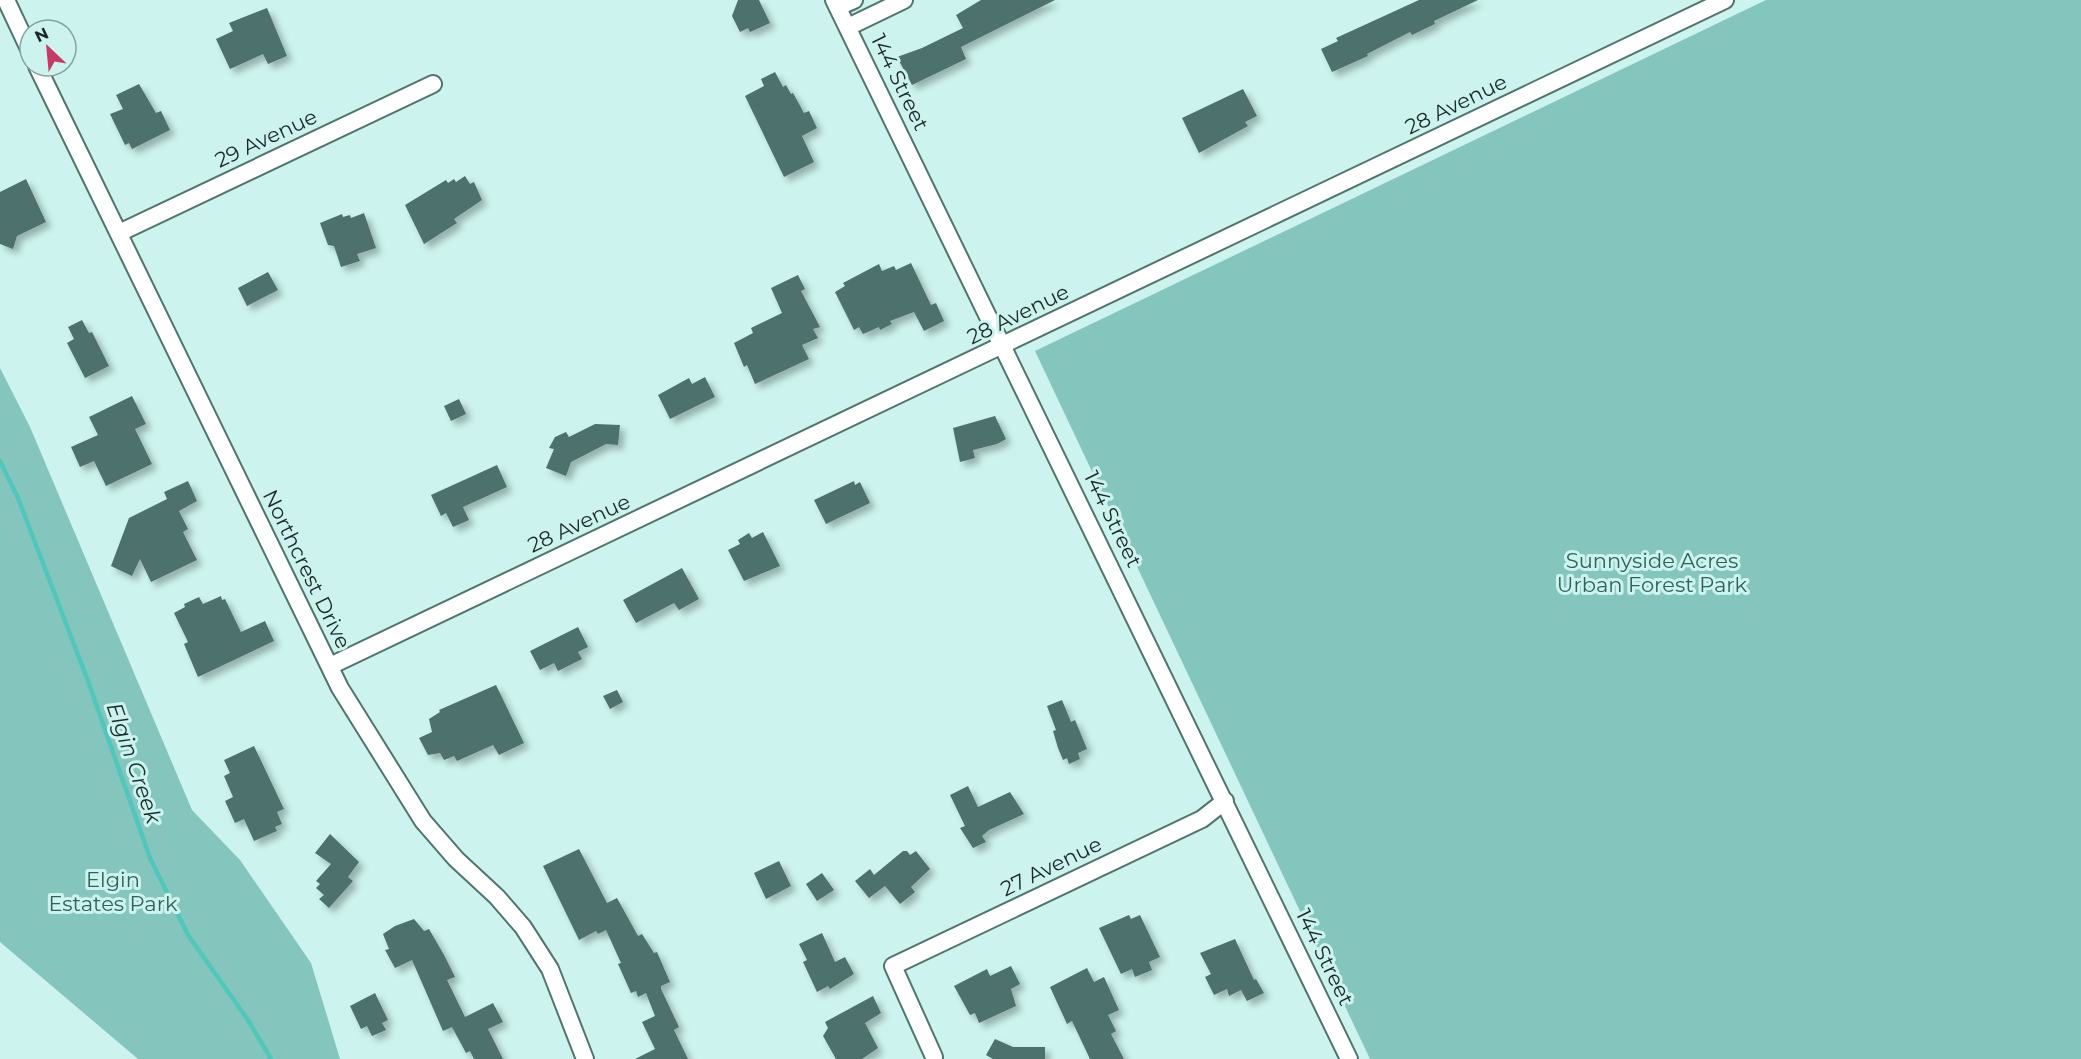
<svg xmlns="http://www.w3.org/2000/svg" width="2081" height="1059" font-family="Montserrat,sans-serif">
	<style>
		.green { fill: #84c6bd }
		.lines { fill: none; stroke-linecap: round; stroke-linejoin: round }
		.stream { stroke: #50c7ba; stroke-width: 4.5 }
		.building { fill: #4d716c; filter: url(#shadow) }
		.minor-casing { stroke: #50746f; stroke-width: 20 }
		.minor { stroke: #fff; stroke-width: 16 }
		.labels { text-anchor: middle; dominant-baseline: central; stroke-width: 6; stroke-linejoin: round; paint-order: stroke }
		.street-label { font-size: 21px; fill: #1a2927; stroke: #ccf3ed }
		.park-label { font-size: 21px; fill: #30625c; stroke: #ccf3ed }
		.water-label { font-size: 22px; font-style: italic; fill: #1a2f2d; stroke: #ccf3ed }
	</style>
	<defs>
		<filter id="shadow"><feDropShadow dx="5" dy="5" stdDeviation="3" flood-color="#0004"/></filter>
	</defs>
	<rect width="100%" height="100%" fill="#ccf3ed"/>
	<g class="green">
		<path d="M 1766,0 L 2081,0 L 2081,1059 L 1370,1059 L 1035,351 Z"/>
		<path d="M 0,368 L 30,427 L 192,810 L 240,860 L 311,963 L 340,1059 L 138,1059 L 0,942 Z"/>
	</g>
	<g class="lines">
		<path class="stream" d="M 0,461 L 18,498 L 88,681 L 150,858 L 188,935 L 248,1020 L 271,1059"/>
	</g>
	<g class="building">
		<path d="M 738,0 L 759,0 L 770,23 L 750,32 L 748,28 L 740,32 L 732,16 Z"/>
		<path d="M 981,0 L 1055,0 L 961,47 L 966,59 L 912,85 L 897,57 L 922,48 L 963,28 L 956,15 Z"/>
		<path d="M 1419,0 L 1478,0 L 1434,21 L 1435,24 L 1412,35 L 1410,32 L 1367,54 L 1368,56 L 1332,72 L 1321,49 L 1338,41 L 1336,38 Z"/>
		<path d="M 267,8 L 287,56 L 268,64 L 263,54 L 230,69 L 216,39 L 233,31 L 229,23 Z"/>
		<path d="M 775,72 L 783,87 L 786,85 L 791,94 L 793,93 L 804,113 L 809,111 L 817,128 L 802,136 L 814,162 L 784,177 L 745,96 L 764,86 L 761,79 Z"/>
		<path d="M 139,84 L 156,113 L 161,111 L 170,130 L 132,149 L 129,143 L 125,145 L 110,114 L 123,109 L 116,95 Z"/>
		<path d="M 1243,89 L 1257,116 L 1245,122 L 1248,126 L 1199,153 L 1182,118 Z"/>
		<path d="M 465,176 L 470,184 L 474,182 L 482,200 L 454,219 L 457,223 L 424,244 L 405,205 L 446,180 L 448,183 L 454,179 L 456,182 Z"/>
		<path d="M 26,179 L 46,222 L 17,236 L 13,249 L 0,244 L 0,192 Z"/>
		<path d="M 364,213 L 376,248 L 357,254 L 360,261 L 341,267 L 334,246 L 328,245 L 320,223 L 342,214 L 343,217 L 350,215 L 351,218 Z"/>
		<path d="M 911,263 L 931,305 L 936,303 L 944,321 L 924,331 L 914,312 L 890,321 L 892,324 L 880,330 L 879,327 L 863,334 L 859,327 L 854,330 L 835,292 L 845,286 L 843,283 L 879,264 L 882,271 L 894,266 L 896,270 Z"/>
		<path d="M 268,272 L 278,290 L 247,306 L 238,288 Z"/>
		<path d="M 798,275 L 805,289 L 801,291 L 820,327 L 813,329 L 818,338 L 802,345 L 809,359 L 755,384 L 747,365 L 744,367 L 734,343 L 753,333 L 751,328 L 782,313 L 771,288 Z"/>
		<path d="M 82,320 L 89,333 L 92,332 L 109,366 L 85,378 L 67,343 L 74,339 L 68,327 Z"/>
		<path d="M 705,377 L 715,397 L 670,419 L 658,395 L 689,378 L 692,384 Z"/>
		<path d="M 132,396 L 146,424 L 135,429 L 152,464 L 106,486 L 94,461 L 80,467 L 71,447 L 98,435 L 89,417 Z"/>
		<path d="M 459,399 L 466,414 L 451,421 L 444,406 Z"/>
		<path d="M 995,416 L 1006,439 L 997,444 L 973,450 L 975,458 L 960,462 L 953,428 Z"/>
		<path d="M 595,424 L 620,425 L 618,445 L 606,444 L 571,462 L 566,476 L 546,468 L 554,449 L 549,448 L 555,437 L 566,432 L 569,437 Z"/>
		<path d="M 497,465 L 507,487 L 463,507 L 469,520 L 453,527 L 446,513 L 441,516 L 431,495 Z"/>
		<path d="M 188,481 L 197,501 L 179,511 L 188,529 L 183,532 L 197,560 L 151,582 L 140,559 L 132,576 L 111,566 L 129,518 L 167,499 L 164,492 Z"/>
		<path d="M 854,481 L 855,485 L 860,482 L 870,503 L 826,524 L 814,500 Z"/>
		<path d="M 763,532 L 780,566 L 744,581 L 728,550 L 740,544 L 738,540 L 749,533 L 752,538 Z"/>
		<path d="M 682,568 L 699,599 L 679,610 L 674,603 L 636,623 L 623,600 Z"/>
		<path d="M 221,596 L 222,600 L 225,599 L 241,632 L 265,621 L 274,641 L 198,677 L 184,644 L 188,642 L 174,613 L 185,607 L 184,604 L 199,597 L 203,604 Z"/>
		<path d="M 578,627 L 588,647 L 578,652 L 582,659 L 558,671 L 554,663 L 540,670 L 530,651 Z"/>
		<path d="M 496,685 L 524,743 L 499,755 L 493,745 L 457,761 L 454,756 L 444,760 L 440,753 L 428,755 L 419,738 L 432,732 L 429,719 L 440,712 L 439,710 Z"/>
		<path d="M 617,690 L 623,702 L 610,709 L 603,696 Z"/>
		<path d="M 1062,700 L 1071,722 L 1075,720 L 1087,749 L 1078,753 L 1080,759 L 1069,764 L 1067,758 L 1063,760 L 1058,748 L 1053,731 L 1056,730 L 1047,706 Z"/>
		<path d="M 254,746 L 284,809 L 277,812 L 282,824 L 275,827 L 277,831 L 254,841 L 244,819 L 235,823 L 225,801 L 233,797 L 224,776 L 230,773 L 224,760 Z"/>
		<path d="M 968,786 L 978,807 L 1010,792 L 1024,814 L 989,830 L 982,836 L 986,842 L 973,848 L 960,828 L 965,826 L 950,795 Z"/>
		<path d="M 330,834 L 359,862 L 348,877 L 353,881 L 329,908 L 319,899 L 324,895 L 316,888 L 320,884 L 316,881 L 331,864 L 315,853 Z"/>
		<path d="M 579,849 L 607,903 L 617,898 L 638,936 L 642,934 L 654,953 L 657,952 L 670,982 L 661,986 L 661,989 L 679,1027 L 674,1030 L 688,1059 L 635,1059 L 655,1049 L 642,1022 L 655,1016 L 646,993 L 638,997 L 636,991 L 631,993 L 618,964 L 621,963 L 606,930 L 598,934 L 596,931 L 579,940 L 543,866 Z"/>
		<path d="M 903,851 L 907,851 L 910,855 L 916,851 L 930,869 L 911,887 L 915,892 L 900,904 L 885,886 L 869,898 L 855,881 L 870,869 L 874,875 Z"/>
		<path d="M 779,861 L 791,886 L 766,899 L 754,873 Z"/>
		<path d="M 822,873 L 834,890 L 817,901 L 806,884 Z"/>
		<path d="M 1129,915 L 1131,919 L 1140,915 L 1160,957 L 1149,962 L 1152,970 L 1135,977 L 1132,969 L 1121,974 L 1099,928 Z"/>
		<path d="M 414,919 L 424,931 L 429,929 L 444,955 L 455,977 L 447,980 L 465,1017 L 493,1003 L 503,1022 L 488,1029 L 503,1059 L 474,1059 L 470,1051 L 466,1053 L 452,1027 L 443,1031 L 412,960 L 395,968 L 385,950 L 389,949 L 383,934 L 395,926 Z"/>
		<path d="M 822,933 L 835,962 L 845,957 L 854,974 L 830,989 L 828,986 L 817,992 L 803,962 L 807,960 L 799,944 Z"/>
		<path d="M 1235,939 L 1254,980 L 1256,979 L 1264,993 L 1247,1001 L 1241,990 L 1229,996 L 1227,989 L 1214,995 L 1205,977 L 1211,974 L 1200,953 Z"/>
		<path d="M 1011,966 L 1020,984 L 1011,989 L 1016,1006 L 979,1023 L 975,1013 L 970,1015 L 954,986 L 987,969 L 990,976 Z"/>
		<path d="M 1087,968 L 1094,982 L 1104,977 L 1119,1010 L 1108,1015 L 1116,1031 L 1111,1034 L 1124,1059 L 1090,1059 L 1072,1021 L 1067,1024 L 1050,987 Z"/>
		<path d="M 375,993 L 388,1020 L 382,1023 L 386,1030 L 372,1036 L 367,1026 L 361,1029 L 350,1006 Z"/>
		<path d="M 873,996 L 881,1013 L 865,1023 L 878,1048 L 862,1059 L 836,1059 L 823,1036 L 828,1028 L 825,1022 Z"/>
		<path d="M 995,1039 L 1013,1047 L 1045,1047 L 1045,1059 L 993,1059 L 986,1055 Z"/>
	</g>
	<g class="lines">
		<g class="minor-casing">
			<g id="minor">
				<path d="M 6,0 L 30,51"/>
				<path d="M 834,0 L 1349,1059"/>
				<path d="M 838,7 L 854,0"/>
				<path d="M 848,27 L 904,0"/>
				<path d="M 37,66 L 340,688 L 423,821 L 456,859 L 497,897 L 523,927 L 550,969 L 585,1059"/>
				<path d="M 119,233 L 433,84"/>
				<path d="M 330,666 L 1725,0"/>
				<path d="M 934,1057 L 893,966 L 1202,819 L 1225,801"/>
			</g>
		</g>
		<use href="#minor" class="minor"/>
	</g>
	<g class="labels">
		<g class="street-label">
			<text transform="translate(900 82) rotate(64)">144 Street</text>
			<text transform="translate(1456 104) rotate(-26)">28 Avenue</text>
			<text transform="translate(266 138) rotate(-25)">29 Avenue</text>
			<text transform="translate(1018 314) rotate(-26)">28 Avenue</text>
			<text transform="translate(1113 519) rotate(64)">144 Street</text>
			<text transform="translate(579 523) rotate(-25)">28 Avenue</text>
			<text transform="translate(307 569) rotate(64)">Northcrest Drive</text>
			<text transform="translate(1051 866) rotate(-26)">27 Avenue</text>
			<text transform="translate(1325 957) rotate(64)">144 Street</text>
		</g>
		<g class="park-label">
			<text x="1652" y="560">Sunnyside Acres<tspan x="1652" dy="24">Urban Forest Park</tspan></text>
			<text x="113" y="879">Elgin<tspan x="113" dy="24">Estates Park</tspan></text>
		</g>
		<g class="water-label">
			<text transform="translate(134 763) rotate(71)">Elgin Creek</text>
		</g>
	</g>
	<g transform="translate(48 48) rotate(334)"><circle r="28" fill="#ccf3ed" stroke="#85a29e" stroke-width="1.5"/>
	<path d="M0-4.5L10 22L0 15L-10 22Z" fill="#c73967"/>
	<text y="-9" font-size="16" font-weight="bold" text-anchor="middle" fill="#1a2927">N</text>
	</g>
</svg>
